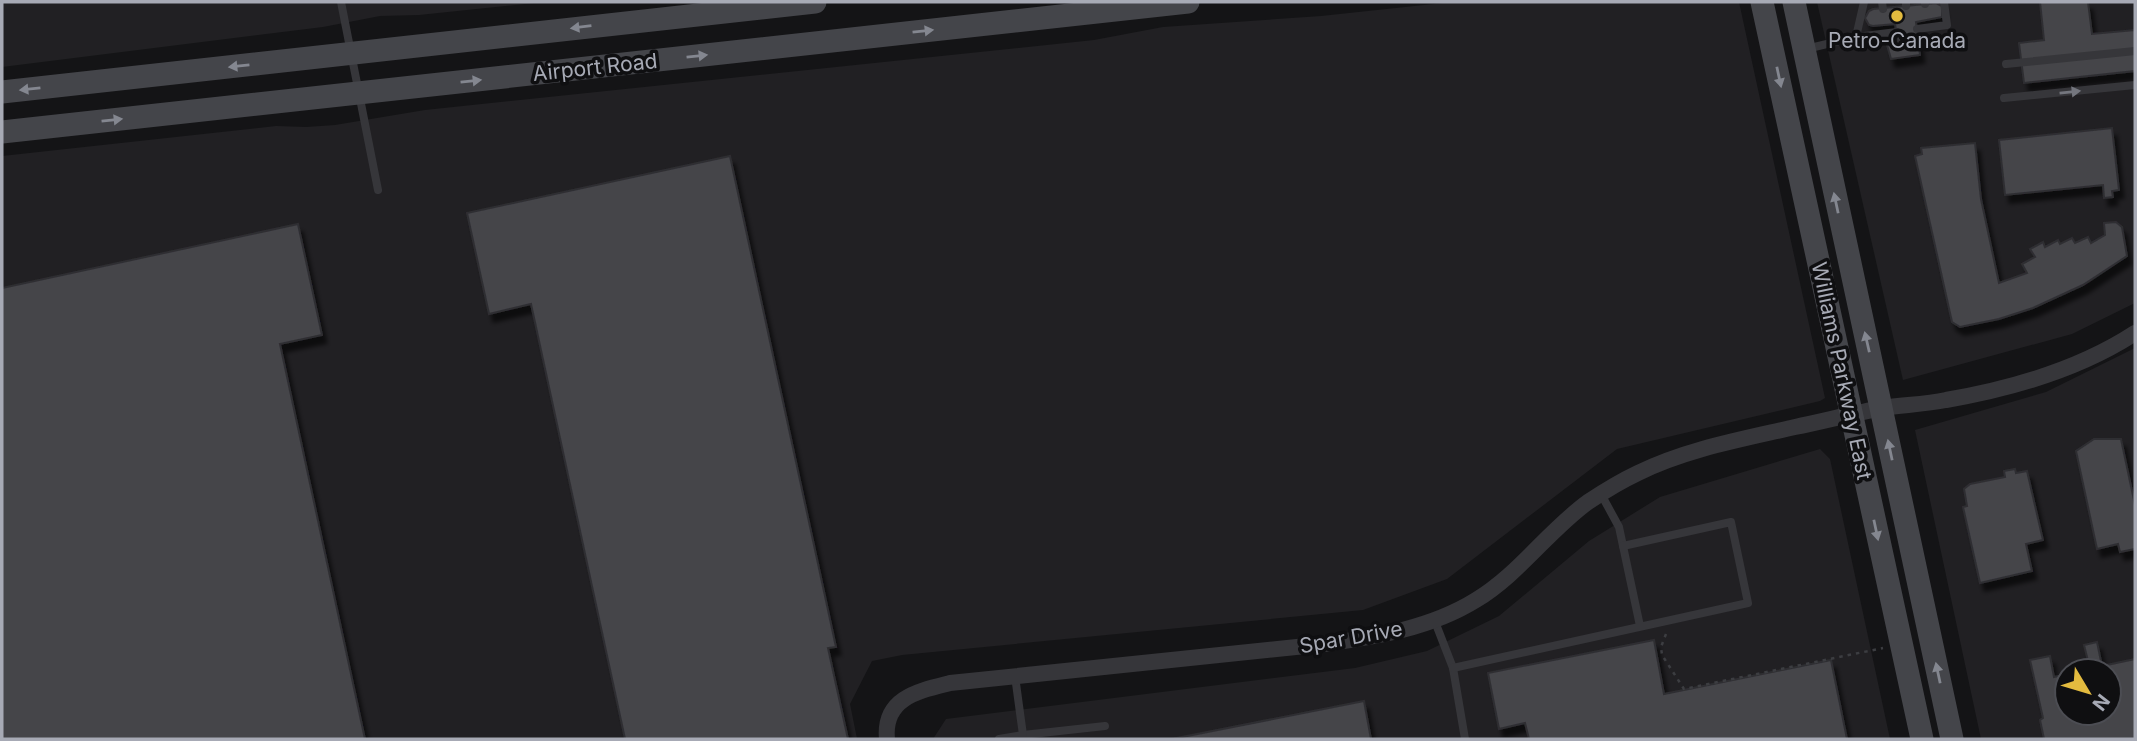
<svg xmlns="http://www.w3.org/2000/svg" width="2137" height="741" font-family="Inter,sans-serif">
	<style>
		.built { fill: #212023; fill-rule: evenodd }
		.building { fill: #444449; stroke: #2f2e32; stroke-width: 2; filter: url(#shadow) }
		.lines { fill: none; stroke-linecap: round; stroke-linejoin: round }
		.path { stroke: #3c3d41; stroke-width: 2.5; stroke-dasharray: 3.5 5; stroke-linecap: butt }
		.service { stroke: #36363a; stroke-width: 8 }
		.minor { stroke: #36363a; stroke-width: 16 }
		.secondary { stroke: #44454a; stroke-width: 23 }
		.oneway { fill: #848790 }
		.oneway2 { fill: #74767e }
		.poi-dot { fill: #e3bb3f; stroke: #0f0f11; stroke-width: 2.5 }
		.labels { text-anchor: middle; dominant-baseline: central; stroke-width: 7; stroke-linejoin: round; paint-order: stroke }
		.poi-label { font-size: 21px; fill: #a7aab5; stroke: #0f0f11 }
		.street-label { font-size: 21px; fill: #a7aab5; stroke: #0f0f11 }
	</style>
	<defs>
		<filter id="shadow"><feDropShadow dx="4.5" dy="8" stdDeviation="2" flood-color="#0009"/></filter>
	</defs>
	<rect width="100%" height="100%" fill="#141416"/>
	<g class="built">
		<path d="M 2,2 L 545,2 L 419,15 L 380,16 L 323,27 L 2,67 Z"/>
		<path d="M 1452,2 L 1739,2 L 1825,398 L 1820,401 L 1617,449 L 1447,579 L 1363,610 L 902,655 L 872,661 L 850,704 L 857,739 L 2,739 L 2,156 L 276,126 L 306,127 L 335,125 L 425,110 L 1094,40 L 1163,27 L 1321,16 Z"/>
		<path d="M 1817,2 L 2135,2 L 2135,303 L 2072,334 L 1903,380 Z"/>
		<path d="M 2135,348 L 2135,739 L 1981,739 L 1915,430 L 2046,392 ZM 2067,671 L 2109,671 L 2109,713 L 2067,713 Z"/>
		<path d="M 1820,449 L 1830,459 L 1890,739 L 933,739 L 946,719 L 1355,668 L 1427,651 L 1499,616 L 1589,541 L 1660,497 Z"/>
	</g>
	<g class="building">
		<path d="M 2040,2 L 2088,2 L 2092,34 L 2135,30 L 2135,71 L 2024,83 L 2019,43 L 2044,40 Z"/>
		<path d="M 1936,3 L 1942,6 L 1942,17 L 1916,22 L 1920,55 L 1891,59 L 1887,45 L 1898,42 L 1895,24 L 1873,26 L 1869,25 L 1865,18 L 1869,11 L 1873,9 Z"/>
		<path d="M 2112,128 L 2119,190 L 2112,191 L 2113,197 L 2104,198 L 2103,185 L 2005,195 L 1999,140 Z"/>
		<path d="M 1975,143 L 1981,199 L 1999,283 L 2027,273 L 2022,264 L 2035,257 L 2030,249 L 2043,242 L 2045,247 L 2058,240 L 2060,244 L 2072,238 L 2075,243 L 2088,237 L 2091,243 L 2105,235 L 2104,223 L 2116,222 L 2122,227 L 2127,256 L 2083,285 L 2033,308 L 1999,319 L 1960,327 L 1952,322 L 1915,156 L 1922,154 L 1921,148 Z"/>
		<path d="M 730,156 L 836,647 L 828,648 L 848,739 L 625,739 L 531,304 L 489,314 L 467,213 Z"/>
		<path d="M 298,224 L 322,335 L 280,344 L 365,739 L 2,739 L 2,288 Z"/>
		<path d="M 2094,439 L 2121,439 L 2135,505 L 2135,549 L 2120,552 L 2118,544 L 2097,549 L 2076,451 Z"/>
		<path d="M 2015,469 L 2016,473 L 2027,471 L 2043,540 L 2026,544 L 2032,571 L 1980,583 L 1963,507 L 1967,506 L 1964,489 L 1970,484 L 2005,477 L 2004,471 Z"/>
		<path d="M 1654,640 L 1664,694 L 1831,660 L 1847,739 L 1529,739 L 1525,723 L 1499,729 L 1488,673 Z"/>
		<path d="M 2097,642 L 2102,666 L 2135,659 L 2135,739 L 2044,739 L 2040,720 L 2043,718 L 2030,660 L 2050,656 L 2054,677 L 2067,674 L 2067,713 L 2109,713 L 2109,671 L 2082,671 L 2090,669 L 2084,645 Z"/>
		<path d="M 1364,701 L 1371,739 L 1172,739 Z"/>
	</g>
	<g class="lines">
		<path class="path" d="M 1666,634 L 1661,647 L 1662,655 L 1684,689 L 1883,648"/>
		<g class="service">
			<path d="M 341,2 L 378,190"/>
			<path d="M 1882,2 L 1883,9"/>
			<path d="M 1906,2 L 1906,6"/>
			<path d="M 1925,2 L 1925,4"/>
			<path d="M 1917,29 L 1947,25 L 1944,2"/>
			<path d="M 1856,37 L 1897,32"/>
			<path d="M 1806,49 L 1856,37 L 1864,2"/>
			<path d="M 2006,64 L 2135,51"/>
			<path d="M 2004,98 L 2135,85"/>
			<path d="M 1601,494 L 1619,527 L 1623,546"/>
			<path d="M 1434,619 L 1453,668 L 1465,739"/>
			<path d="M 1453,668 L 1748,603 L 1731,522 L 1623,546 L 1640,626"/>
			<path d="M 1023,735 L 1105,726"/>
			<path d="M 999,739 L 1023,735 L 1015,676"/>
		</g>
		<path class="minor" d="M 887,739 C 883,698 918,691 950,683 L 1325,644 C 1376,637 1431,628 1476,600 C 1519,574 1548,531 1588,502 C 1603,492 1621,481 1638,473 C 1687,449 1743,439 1795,427 C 1825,421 1854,413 1883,408 C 1904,405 1926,404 1946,400 C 2010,389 2080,369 2135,333"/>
		<g class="secondary">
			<path d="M 1762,2 L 1922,739"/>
			<path d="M 1794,2 L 1952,739"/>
			<path d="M 2,92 L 815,2"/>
			<path d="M 2,132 L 1188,2"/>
		</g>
	</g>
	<defs><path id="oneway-solid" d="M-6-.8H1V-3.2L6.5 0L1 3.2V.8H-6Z" transform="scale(1.75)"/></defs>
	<g class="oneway">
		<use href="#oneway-solid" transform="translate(581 27) rotate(173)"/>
		<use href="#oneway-solid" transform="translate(923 31) rotate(-6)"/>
		<use href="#oneway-solid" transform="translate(697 56) rotate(-6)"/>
		<use href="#oneway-solid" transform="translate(239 66) rotate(174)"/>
		<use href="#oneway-solid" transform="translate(1779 77) rotate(78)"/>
		<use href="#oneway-solid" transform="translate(471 81) rotate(-6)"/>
		<use href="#oneway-solid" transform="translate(30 89) rotate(174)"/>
		<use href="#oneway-solid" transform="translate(112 120) rotate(-6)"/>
		<use href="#oneway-solid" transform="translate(1836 203) rotate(-102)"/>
		<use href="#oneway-solid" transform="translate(1867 342) rotate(-103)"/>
		<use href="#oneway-solid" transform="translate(1890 450) rotate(-102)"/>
		<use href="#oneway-solid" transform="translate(1876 530) rotate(78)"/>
		<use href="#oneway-solid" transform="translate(1938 673) rotate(-102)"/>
	</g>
	<use class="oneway2" href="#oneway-solid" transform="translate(2070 92) rotate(-6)"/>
	<circle class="poi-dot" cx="1897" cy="16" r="7"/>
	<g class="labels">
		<g class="poi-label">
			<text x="1897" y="40">Petro-Canada</text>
		</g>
		<g class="street-label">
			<text transform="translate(595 67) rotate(-6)">Airport Road</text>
			<text transform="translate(1842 371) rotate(78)">Williams Parkway East</text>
			<text transform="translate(1351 637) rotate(-10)">Spar Drive</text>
		</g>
	</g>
	<rect width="2137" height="741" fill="none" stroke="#a7aab5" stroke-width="7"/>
	<g transform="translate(2088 692) rotate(128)"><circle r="33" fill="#0f0f11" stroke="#4c4d53" stroke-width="2"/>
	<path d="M0-5L12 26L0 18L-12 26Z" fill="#e3bb3f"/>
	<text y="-10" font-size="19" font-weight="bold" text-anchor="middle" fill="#a7aab5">N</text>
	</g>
</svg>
